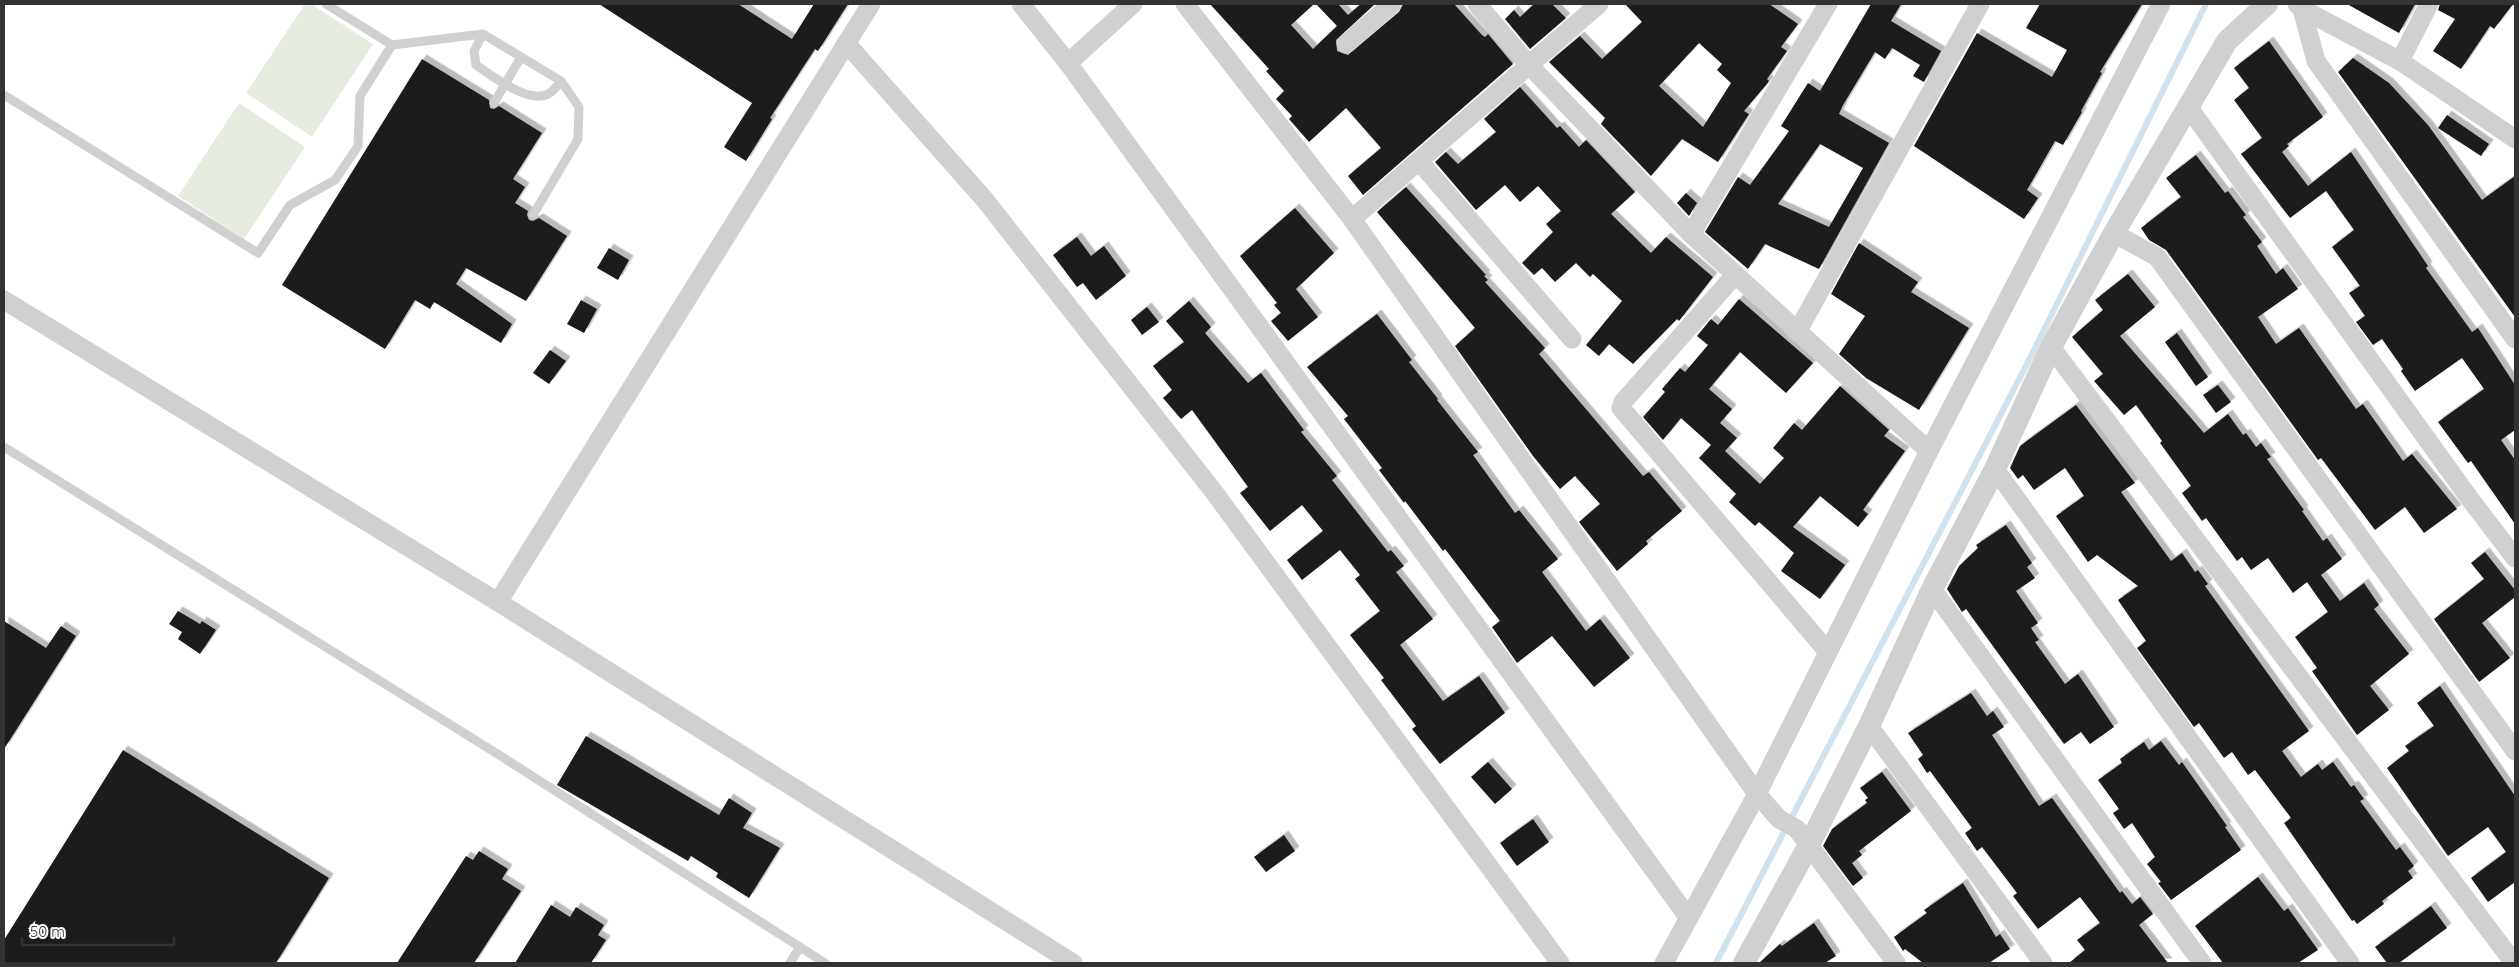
<svg xmlns="http://www.w3.org/2000/svg" width="2519" height="967" font-family="Quicksand,sans-serif">
	<style>
		.green { fill: #e6ecdf }
		.lines { fill: none; stroke-linecap: round; stroke-linejoin: round }
		.stream { stroke: #cfe2ee; stroke-width: 6 }
		.building { fill: #1a1a1a; fill-rule: evenodd; filter: url(#shadow) }
		.service { stroke: #d0d0d0; stroke-width: 9 }
		.minor { stroke: #d0d0d0; stroke-width: 19 }
		.tertiary { stroke: #d0d0d0; stroke-width: 22 }
	</style>
	<defs>
		<filter id="shadow"><feDropShadow dx="4.5" dy="-4.5" stdDeviation="0" flood-color="#0004"/></filter>
	</defs>
	<rect width="100%" height="100%" fill="#fff"/>
	<g class="green">
		<path d="M 305,4 L 311,4 L 373,44 L 312,137 L 246,93 Z"/>
		<path d="M 239,103 L 305,147 L 244,239 L 178,196 Z"/>
	</g>
	<g class="lines">
		<path class="stream" d="M 1716,963 L 2027,364 L 2206,4"/>
	</g>
	<g class="building">
		<path d="M 599,4 L 738,4 L 792,39 L 814,4 L 848,4 L 818,51 L 815,49 L 770,118 L 772,119 L 746,161 L 724,147 L 752,103 Z"/>
		<path d="M 1210,4 L 1314,4 L 1291,25 L 1313,49 L 1337,26 L 1316,4 L 1338,4 L 1348,15 L 1361,4 L 1375,4 L 1336,40 L 1337,51 L 1348,55 L 1399,12 L 1403,4 L 1454,4 L 1482,35 L 1485,37 L 1488,34 L 1513,64 L 1363,195 L 1348,176 L 1381,148 L 1346,108 L 1309,142 L 1289,119 L 1292,116 L 1276,99 L 1284,91 L 1266,71 L 1269,69 Z"/>
		<path d="M 1534,4 L 1552,4 L 1566,18 L 1530,49 L 1505,19 L 1514,10 L 1520,17 Z"/>
		<path d="M 1625,4 L 1769,4 L 1798,24 L 1781,47 L 1787,51 L 1767,79 L 1769,81 L 1766,85 L 1744,111 L 1749,114 L 1718,162 L 1682,139 L 1651,176 L 1601,124 L 1605,118 L 1549,62 L 1580,36 L 1602,59 L 1642,22 ZM 1699,43 L 1722,64 L 1717,70 L 1731,83 L 1703,127 L 1659,86 Z"/>
		<path d="M 1871,4 L 1901,4 L 1891,21 L 1941,51 L 1924,82 L 1913,76 L 1920,65 L 1892,48 L 1885,59 L 1875,52 L 1843,105 L 1839,114 L 1889,143 L 1819,269 L 1765,244 L 1748,269 L 1705,232 L 1738,177 L 1750,185 L 1789,131 L 1781,126 L 1808,83 L 1820,91 ZM 1820,144 L 1863,168 L 1829,227 L 1778,204 Z"/>
		<path d="M 2040,4 L 2142,4 L 2100,72 L 2102,73 L 2081,111 L 2082,112 L 2063,145 L 2055,141 L 2027,190 L 2038,198 L 2024,219 L 1914,146 L 1977,33 L 2052,77 L 2067,50 L 2026,28 Z"/>
		<path d="M 2347,4 L 2415,4 L 2399,33 Z"/>
		<path d="M 2440,4 L 2513,4 L 2494,29 L 2490,26 L 2461,69 L 2433,51 L 2455,19 L 2438,10 Z"/>
		<path d="M 2269,41 L 2323,117 L 2287,144 L 2289,146 L 2282,152 L 2308,186 L 2351,152 L 2428,266 L 2426,268 L 2472,332 L 2478,328 L 2515,385 L 2515,430 L 2501,440 L 2515,460 L 2515,524 L 2471,461 L 2468,463 L 2438,422 L 2484,389 L 2462,358 L 2415,391 L 2401,371 L 2403,369 L 2382,339 L 2373,345 L 2356,322 L 2365,316 L 2349,293 L 2360,286 L 2332,247 L 2354,230 L 2326,191 L 2290,218 L 2241,154 L 2262,138 L 2234,100 L 2249,88 L 2234,68 Z"/>
		<path d="M 2353,58 L 2389,83 L 2428,125 L 2482,200 L 2515,176 L 2515,317 L 2338,72 Z"/>
		<path d="M 422,59 L 489,100 L 490,108 L 494,109 L 499,106 L 542,133 L 513,179 L 525,187 L 515,203 L 528,211 L 527,215 L 529,220 L 533,221 L 539,218 L 567,236 L 526,301 L 466,268 L 456,284 L 512,324 L 501,343 L 434,302 L 430,309 L 415,300 L 385,349 L 282,285 Z"/>
		<path d="M 1520,87 L 1557,128 L 1560,126 L 1579,147 L 1586,140 L 1635,192 L 1611,214 L 1651,253 L 1666,237 L 1713,277 L 1679,321 L 1677,319 L 1633,364 L 1609,344 L 1599,356 L 1586,345 L 1622,301 L 1593,274 L 1590,277 L 1576,263 L 1555,282 L 1542,268 L 1534,275 L 1522,263 L 1553,232 L 1546,224 L 1561,211 L 1538,186 L 1520,202 L 1505,185 L 1476,210 L 1435,162 L 1446,152 L 1458,164 L 1496,132 L 1484,119 Z"/>
		<path d="M 2447,115 L 2489,144 L 2481,156 L 2438,128 Z"/>
		<path d="M 2196,155 L 2225,193 L 2228,191 L 2246,215 L 2243,217 L 2262,242 L 2257,246 L 2276,274 L 2283,268 L 2298,289 L 2258,317 L 2276,344 L 2299,328 L 2356,409 L 2363,404 L 2403,461 L 2412,454 L 2457,509 L 2424,533 L 2405,507 L 2375,530 L 2321,458 L 2318,460 L 2166,250 L 2149,240 L 2141,228 L 2181,197 L 2166,178 Z"/>
		<path d="M 1406,187 L 1486,275 L 1484,276 L 1488,280 L 1485,282 L 1545,348 L 1539,354 L 1643,476 L 1649,472 L 1682,511 L 1646,541 L 1648,544 L 1617,571 L 1579,522 L 1600,504 L 1575,476 L 1560,489 L 1533,456 L 1455,346 L 1475,328 L 1377,212 Z"/>
		<path d="M 1686,193 L 1697,203 L 1689,216 L 1677,203 Z"/>
		<path d="M 1295,208 L 1334,253 L 1296,289 L 1318,317 L 1288,341 L 1271,321 L 1281,313 L 1274,305 L 1277,303 L 1240,256 Z"/>
		<path d="M 1077,237 L 1091,256 L 1104,246 L 1126,276 L 1096,300 L 1083,283 L 1077,287 L 1053,255 Z"/>
		<path d="M 1859,243 L 1918,282 L 1911,292 L 1969,328 L 1919,410 L 1866,378 L 1839,354 L 1865,316 L 1831,294 Z"/>
		<path d="M 609,248 L 629,260 L 618,280 L 597,268 Z"/>
		<path d="M 2128,274 L 2155,307 L 2120,336 L 2204,433 L 2228,414 L 2243,435 L 2246,433 L 2256,447 L 2261,443 L 2271,457 L 2267,459 L 2304,510 L 2302,511 L 2323,541 L 2327,538 L 2342,559 L 2321,575 L 2340,601 L 2364,583 L 2379,605 L 2374,609 L 2409,654 L 2370,686 L 2389,710 L 2357,735 L 2312,671 L 2317,668 L 2295,637 L 2328,612 L 2307,582 L 2293,593 L 2268,558 L 2251,570 L 2242,557 L 2237,561 L 2206,518 L 2202,521 L 2182,493 L 2191,486 L 2160,443 L 2162,441 L 2136,405 L 2124,415 L 2094,381 L 2103,374 L 2072,337 L 2103,310 L 2095,300 Z"/>
		<path d="M 1739,299 L 1813,363 L 1786,393 L 1740,352 L 1709,389 L 1732,409 L 1720,423 L 1737,438 L 1725,451 L 1760,484 L 1784,458 L 1773,448 L 1794,423 L 1802,430 L 1840,386 L 1889,430 L 1884,436 L 1905,451 L 1863,510 L 1868,514 L 1858,527 L 1820,496 L 1793,527 L 1845,565 L 1820,599 L 1781,571 L 1794,553 L 1759,522 L 1755,526 L 1729,502 L 1736,494 L 1699,458 L 1711,445 L 1681,418 L 1663,440 L 1643,417 L 1665,392 L 1662,389 L 1680,368 L 1685,372 L 1708,345 L 1697,336 L 1711,319 L 1718,325 Z"/>
		<path d="M 581,300 L 597,309 L 584,333 L 567,324 Z"/>
		<path d="M 1189,301 L 1211,327 L 1205,333 L 1248,383 L 1261,373 L 1304,430 L 1301,432 L 1337,476 L 1332,480 L 1388,552 L 1391,550 L 1404,566 L 1396,572 L 1433,619 L 1400,645 L 1443,701 L 1479,676 L 1505,713 L 1440,764 L 1412,729 L 1416,726 L 1381,680 L 1384,678 L 1350,635 L 1380,611 L 1355,579 L 1360,575 L 1340,550 L 1302,580 L 1287,560 L 1323,531 L 1302,505 L 1270,531 L 1240,493 L 1248,487 L 1192,410 L 1181,419 L 1163,398 L 1172,390 L 1153,366 L 1184,342 L 1166,321 Z"/>
		<path d="M 1147,307 L 1159,322 L 1142,335 L 1131,320 Z"/>
		<path d="M 1377,314 L 1412,360 L 1409,362 L 1438,399 L 1437,400 L 1478,452 L 1473,455 L 1515,513 L 1519,510 L 1558,559 L 1542,572 L 1586,631 L 1600,619 L 1630,658 L 1594,687 L 1552,636 L 1517,663 L 1492,627 L 1500,621 L 1445,549 L 1443,551 L 1405,501 L 1404,503 L 1379,470 L 1382,468 L 1344,419 L 1348,416 L 1307,367 Z"/>
		<path d="M 2177,333 L 2208,377 L 2196,386 L 2165,342 Z"/>
		<path d="M 550,350 L 566,361 L 549,384 L 533,373 Z"/>
		<path d="M 2218,385 L 2231,402 L 2216,413 L 2203,395 Z"/>
		<path d="M 2076,405 L 2135,483 L 2121,492 L 2171,561 L 2182,553 L 2195,572 L 2198,570 L 2208,584 L 2205,586 L 2309,731 L 2282,751 L 2301,777 L 2318,764 L 2322,770 L 2333,762 L 2351,787 L 2354,785 L 2364,799 L 2360,801 L 2396,850 L 2400,847 L 2414,866 L 2408,871 L 2413,878 L 2382,901 L 2384,904 L 2357,924 L 2354,920 L 2352,921 L 2284,823 L 2291,818 L 2255,770 L 2248,775 L 2232,752 L 2224,758 L 2199,723 L 2194,727 L 2137,648 L 2146,641 L 2118,600 L 2138,586 L 2097,555 L 2088,562 L 2056,516 L 2084,496 L 2065,468 L 2034,490 L 2023,475 L 2018,479 L 2010,468 L 2020,446 Z"/>
		<path d="M 2006,525 L 2032,563 L 2027,567 L 2035,578 L 2016,591 L 2038,623 L 2031,628 L 2039,640 L 2035,642 L 2065,684 L 2078,674 L 2114,727 L 2090,744 L 2081,732 L 2064,744 L 1966,609 L 1962,612 L 1947,589 L 1959,566 L 1978,548 L 1976,545 Z"/>
		<path d="M 2485,552 L 2515,590 L 2515,597 L 2482,623 L 2510,658 L 2479,682 L 2434,619 L 2484,579 L 2471,563 Z"/>
		<path d="M 178,611 L 200,624 L 202,621 L 216,630 L 200,654 L 178,639 L 182,632 L 169,624 Z"/>
		<path d="M 4,621 L 46,648 L 61,626 L 76,636 L 4,749 Z"/>
		<path d="M 2440,686 L 2515,796 L 2515,882 L 2488,902 L 2471,878 L 2506,852 L 2488,827 L 2448,856 L 2387,768 L 2409,751 L 2405,746 L 2434,726 L 2417,703 Z"/>
		<path d="M 1971,693 L 1987,716 L 1993,711 L 2004,727 L 1992,735 L 2039,806 L 2052,798 L 2120,893 L 2122,891 L 2132,904 L 2140,897 L 2153,914 L 2139,925 L 2168,963 L 2069,963 L 2085,950 L 2077,940 L 2100,923 L 2080,897 L 2038,929 L 2013,896 L 2017,893 L 1982,847 L 1977,851 L 1965,833 L 1972,828 L 1930,771 L 1927,773 L 1918,759 L 1923,755 L 1908,733 Z"/>
		<path d="M 586,736 L 719,815 L 729,798 L 752,813 L 743,828 L 780,848 L 749,898 L 716,877 L 718,873 L 691,856 L 688,861 L 557,785 Z"/>
		<path d="M 2161,741 L 2179,765 L 2182,762 L 2227,826 L 2225,827 L 2241,850 L 2171,900 L 2158,883 L 2161,882 L 2147,864 L 2155,857 L 2132,823 L 2124,829 L 2113,813 L 2119,809 L 2098,780 L 2122,763 L 2120,759 L 2144,742 L 2149,750 Z"/>
		<path d="M 123,750 L 329,878 L 276,963 L 4,963 L 4,940 Z"/>
		<path d="M 1488,762 L 1512,789 L 1495,804 L 1471,777 Z"/>
		<path d="M 1882,772 L 1911,811 L 1859,851 L 1862,855 L 1852,863 L 1863,878 L 1853,886 L 1823,846 L 1832,829 L 1867,803 L 1865,800 L 1868,798 L 1860,788 Z"/>
		<path d="M 1533,819 L 1549,842 L 1517,866 L 1500,843 Z"/>
		<path d="M 1284,835 L 1295,851 L 1266,872 L 1254,857 Z"/>
		<path d="M 479,851 L 508,869 L 502,879 L 521,891 L 474,963 L 397,963 L 466,856 L 473,860 Z"/>
		<path d="M 2258,877 L 2284,911 L 2288,908 L 2318,950 L 2298,963 L 2223,963 L 2195,926 Z"/>
		<path d="M 1963,883 L 1996,937 L 2000,934 L 2010,949 L 1989,963 L 1923,963 L 1905,949 L 1903,951 L 1894,937 L 1927,913 L 1924,910 Z"/>
		<path d="M 551,905 L 570,917 L 576,907 L 604,925 L 598,935 L 606,940 L 591,963 L 515,963 Z"/>
		<path d="M 2431,906 L 2447,928 L 2399,963 L 2387,963 L 2375,947 Z"/>
		<path d="M 1814,923 L 1836,956 L 1825,963 L 1759,963 L 1780,944 L 1782,946 Z"/>
	</g>
	<g class="lines">
		<g class="service">
			<path d="M 483,34 L 474,51 L 476,65 C 493,76 530,106 550,93 C 554,90 558,85 561,81"/>
			<path d="M 392,45 L 483,34 L 561,81 L 579,107 L 578,139 L 533,215"/>
			<path d="M 4,95 L 258,253 L 290,205 L 335,180 L 358,146 L 360,96 L 392,45 L 326,4"/>
			<path d="M 494,103 L 521,57"/>
			<path d="M 4,447 L 496,753 L 825,963"/>
			<path d="M 790,963 L 800,947"/>
		</g>
		<g class="minor">
			<path d="M 1021,4 L 1068,63 L 1688,917"/>
			<path d="M 1185,4 L 1352,219 L 1757,794 L 1779,819 L 1797,829 L 1896,963"/>
			<path d="M 1477,4 L 1528,64 L 1691,234 L 1929,451"/>
			<path d="M 2297,4 L 2302,9 L 2400,61 L 2515,139"/>
			<path d="M 2302,9 L 2316,61 L 2515,339"/>
			<path d="M 846,43 L 985,200 L 1214,492 L 1560,963"/>
			<path d="M 1346,44 L 1392,4"/>
			<path d="M 2400,61 L 2429,4"/>
			<path d="M 1068,63 L 1133,4"/>
			<path d="M 2189,108 L 2470,499 L 2515,558"/>
			<path d="M 1419,161 L 1572,339"/>
			<path d="M 1352,219 L 1599,4"/>
			<path d="M 2114,233 L 2157,257 L 2515,751"/>
			<path d="M 1691,234 L 1828,4"/>
			<path d="M 1735,275 L 1623,402 L 1621,408 L 1828,652"/>
			<path d="M 4,300 L 498,602 L 1073,963"/>
			<path d="M 1797,332 L 1980,4"/>
			<path d="M 2051,347 L 2514,963"/>
			<path d="M 1995,469 L 2350,963"/>
			<path d="M 1932,589 L 2202,963"/>
			<path d="M 498,602 L 871,4"/>
			<path d="M 1869,726 L 2043,963"/>
			<path d="M 1664,963 L 1757,794 L 1929,451 L 2161,4"/>
		</g>
		<path class="tertiary" d="M 1744,963 L 1809,845 L 1869,726 L 1932,589 L 1995,469 L 2051,347 L 2114,233 L 2227,41 L 2267,4"/>
	</g>
	<rect width="2519" height="967" fill="none" stroke="#333333" stroke-width="10"/>
	<path d="M22 937v8h152v-8" fill="none" stroke="#333333" stroke-width="2.5"/>
	<text x="30" y="937" font-size="15" fill="#333333" stroke="#ffffff" stroke-width="4" paint-order="stroke">50 m</text>
</svg>
